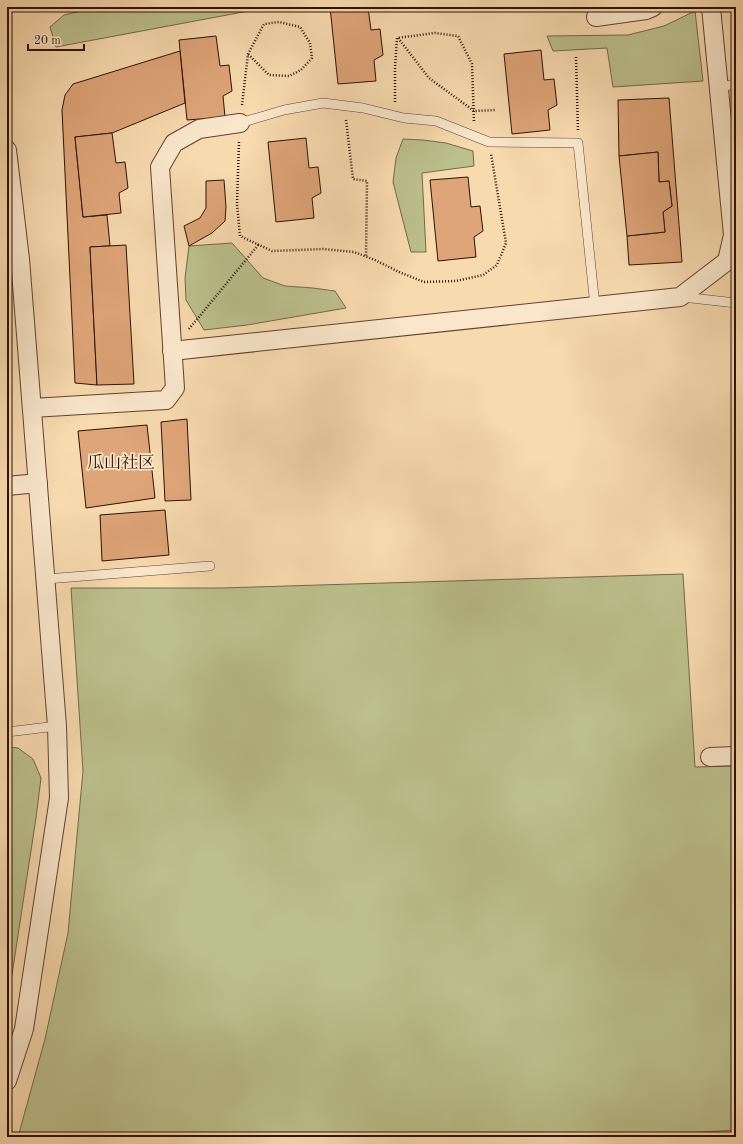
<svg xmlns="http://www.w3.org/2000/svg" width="743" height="1144" font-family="'Old Standard TT','Noto Serif SC',serif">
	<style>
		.green { fill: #bcc08c; stroke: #746848 }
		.building { fill: #dea578; stroke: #2d1105 }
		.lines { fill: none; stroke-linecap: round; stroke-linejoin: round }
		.service-casing { stroke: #604330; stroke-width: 10 }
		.minor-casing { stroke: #604330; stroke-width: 20 }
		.path { stroke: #2d1105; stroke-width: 2.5; stroke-dasharray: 1 2; stroke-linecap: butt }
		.service { stroke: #fae7cb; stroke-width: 9 }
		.minor { stroke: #fae7cb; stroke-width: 18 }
		.labels { text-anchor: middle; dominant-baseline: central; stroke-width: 3.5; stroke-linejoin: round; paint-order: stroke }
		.quarter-label { font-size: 17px; fill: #2d1105; stroke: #fae7cb }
	</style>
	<rect width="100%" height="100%" fill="#f8daaf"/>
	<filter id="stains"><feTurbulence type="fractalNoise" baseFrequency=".005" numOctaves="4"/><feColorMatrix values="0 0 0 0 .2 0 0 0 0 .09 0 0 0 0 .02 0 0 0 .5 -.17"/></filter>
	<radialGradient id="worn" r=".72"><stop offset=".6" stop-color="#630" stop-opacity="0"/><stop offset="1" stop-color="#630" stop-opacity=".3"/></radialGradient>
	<g class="green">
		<path d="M 98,7 L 270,7 L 56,47 L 50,27 L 64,15 Z"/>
		<path d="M 695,11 L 703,81 L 613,87 L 607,48 L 553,51 L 547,36 L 628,35 L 664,26 Z"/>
		<path d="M 403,139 L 423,140 L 446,143 L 473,151 L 474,166 L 422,173 L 426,252 L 411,252 L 393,182 L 396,158 Z"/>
		<path d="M 232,243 L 263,278 L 285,286 L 313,288 L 335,291 L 346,308 L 247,325 L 204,330 L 186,300 L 185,278 L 189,246 Z"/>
		<path d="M 683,574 L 695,767 L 736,766 L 736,1130 L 624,1137 L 18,1137 L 45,1039 L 68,933 L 83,771 L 71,588 L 221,588 Z"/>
		<path d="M 7,747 L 18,748 L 33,759 L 41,778 L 36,818 L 7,1007 Z"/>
	</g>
	<g class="building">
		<path d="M 330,7 L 368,7 L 371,30 L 380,29 L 383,55 L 374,60 L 376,81 L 338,84 Z"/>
		<path d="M 216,36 L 220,66 L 229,65 L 232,91 L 223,96 L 225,117 L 187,120 L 179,40 Z"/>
		<path d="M 541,50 L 544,80 L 554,79 L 557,105 L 548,110 L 550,130 L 512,134 L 504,54 Z"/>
		<path d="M 180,51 L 185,103 L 112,133 L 75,137 L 83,217 L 107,215 L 110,246 L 90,247 L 97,385 L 75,383 L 62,110 L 65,95 L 73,84 Z"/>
		<path d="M 669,98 L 682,262 L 629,265 L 627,236 L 665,232 L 663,212 L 672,206 L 669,181 L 659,182 L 658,152 L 619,156 L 618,100 Z"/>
		<path d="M 112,133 L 116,163 L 125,162 L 128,188 L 119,193 L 121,213 L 83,217 L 75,137 Z"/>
		<path d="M 306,138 L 309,168 L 318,167 L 321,193 L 312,198 L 314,218 L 276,222 L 268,142 Z"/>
		<path d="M 658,152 L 659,182 L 669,181 L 672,206 L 663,212 L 665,232 L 627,236 L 619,156 Z"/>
		<path d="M 468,177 L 471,207 L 480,206 L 483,231 L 474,237 L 476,257 L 438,261 L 430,180 Z"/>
		<path d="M 224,180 L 226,207 L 225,221 L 212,233 L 189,246 L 184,226 L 200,218 L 206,208 L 206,181 Z"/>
		<path d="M 126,245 L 134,384 L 97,385 L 90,247 Z"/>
		<path d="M 187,419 L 191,500 L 165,501 L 161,422 Z"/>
		<path d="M 147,425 L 155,498 L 86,508 L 78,431 Z"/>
		<path d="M 165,510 L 169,555 L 102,561 L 100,515 Z"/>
	</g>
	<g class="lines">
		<g class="service-casing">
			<g id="service">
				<path d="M 719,87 L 736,84"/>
				<path d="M 240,123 L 284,110 L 323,103 L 363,108 L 404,118 L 436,121 L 489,142 L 578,143 L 595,306"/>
				<path d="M 682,297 L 736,303"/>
				<path d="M 46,579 L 210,566"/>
				<path d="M 7,732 L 57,726"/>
			</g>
		</g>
		<g class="minor-casing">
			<g id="minor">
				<path d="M 596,17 L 646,10 L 653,7"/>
				<path d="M 7,150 L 20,259 L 57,726 L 59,798 L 24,1029 L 7,1081"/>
				<path d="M 172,351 L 680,297 L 727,261 L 733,235 L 711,7"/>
				<path d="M 32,408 L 166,400 L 175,388 L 160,167 L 174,143 L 199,129 L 240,123"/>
				<path d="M 7,486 L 38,483"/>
				<path d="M 710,757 L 736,756"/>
			</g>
		</g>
		<g class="path">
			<path d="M 398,38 L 429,78 L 474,111 L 496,110"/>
			<path d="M 576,57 L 578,130"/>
			<path d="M 395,102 L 395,68 L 397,38 L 435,33 L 458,36 L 472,64 L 474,122"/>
			<path d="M 242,105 L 248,54 L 264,24 L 279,22 L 300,27 L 310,43 L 312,58 L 301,70 L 289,76 L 269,75 L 248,54"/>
			<path d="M 346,120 L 353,179 L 367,181 L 366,257"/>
			<path d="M 239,142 L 237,204 L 240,236 L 272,251 L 323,249 L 354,252 L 375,260 L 399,272 L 424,282 L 456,281 L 483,275 L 497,265 L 506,243 L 491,154"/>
			<path d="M 189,329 L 259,244"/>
		</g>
		<use href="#service" class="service"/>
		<use href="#minor" class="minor"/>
	</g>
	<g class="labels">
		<g class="quarter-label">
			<text x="121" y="463">瓜山社区</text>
		</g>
	</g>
	<rect width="743" height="1144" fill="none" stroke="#f8daaf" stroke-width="24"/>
	<rect x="8" y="8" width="727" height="1128" fill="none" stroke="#2d1105" stroke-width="2"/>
	<rect x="12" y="12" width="719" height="1120" fill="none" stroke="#2d1105"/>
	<path d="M28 44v6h56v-6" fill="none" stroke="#2d1105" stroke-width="2"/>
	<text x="34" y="44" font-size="12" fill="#2d1105" stroke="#fae7cb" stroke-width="3" paint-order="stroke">20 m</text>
	<rect width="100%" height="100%" filter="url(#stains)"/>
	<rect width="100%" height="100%" fill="url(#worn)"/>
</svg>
